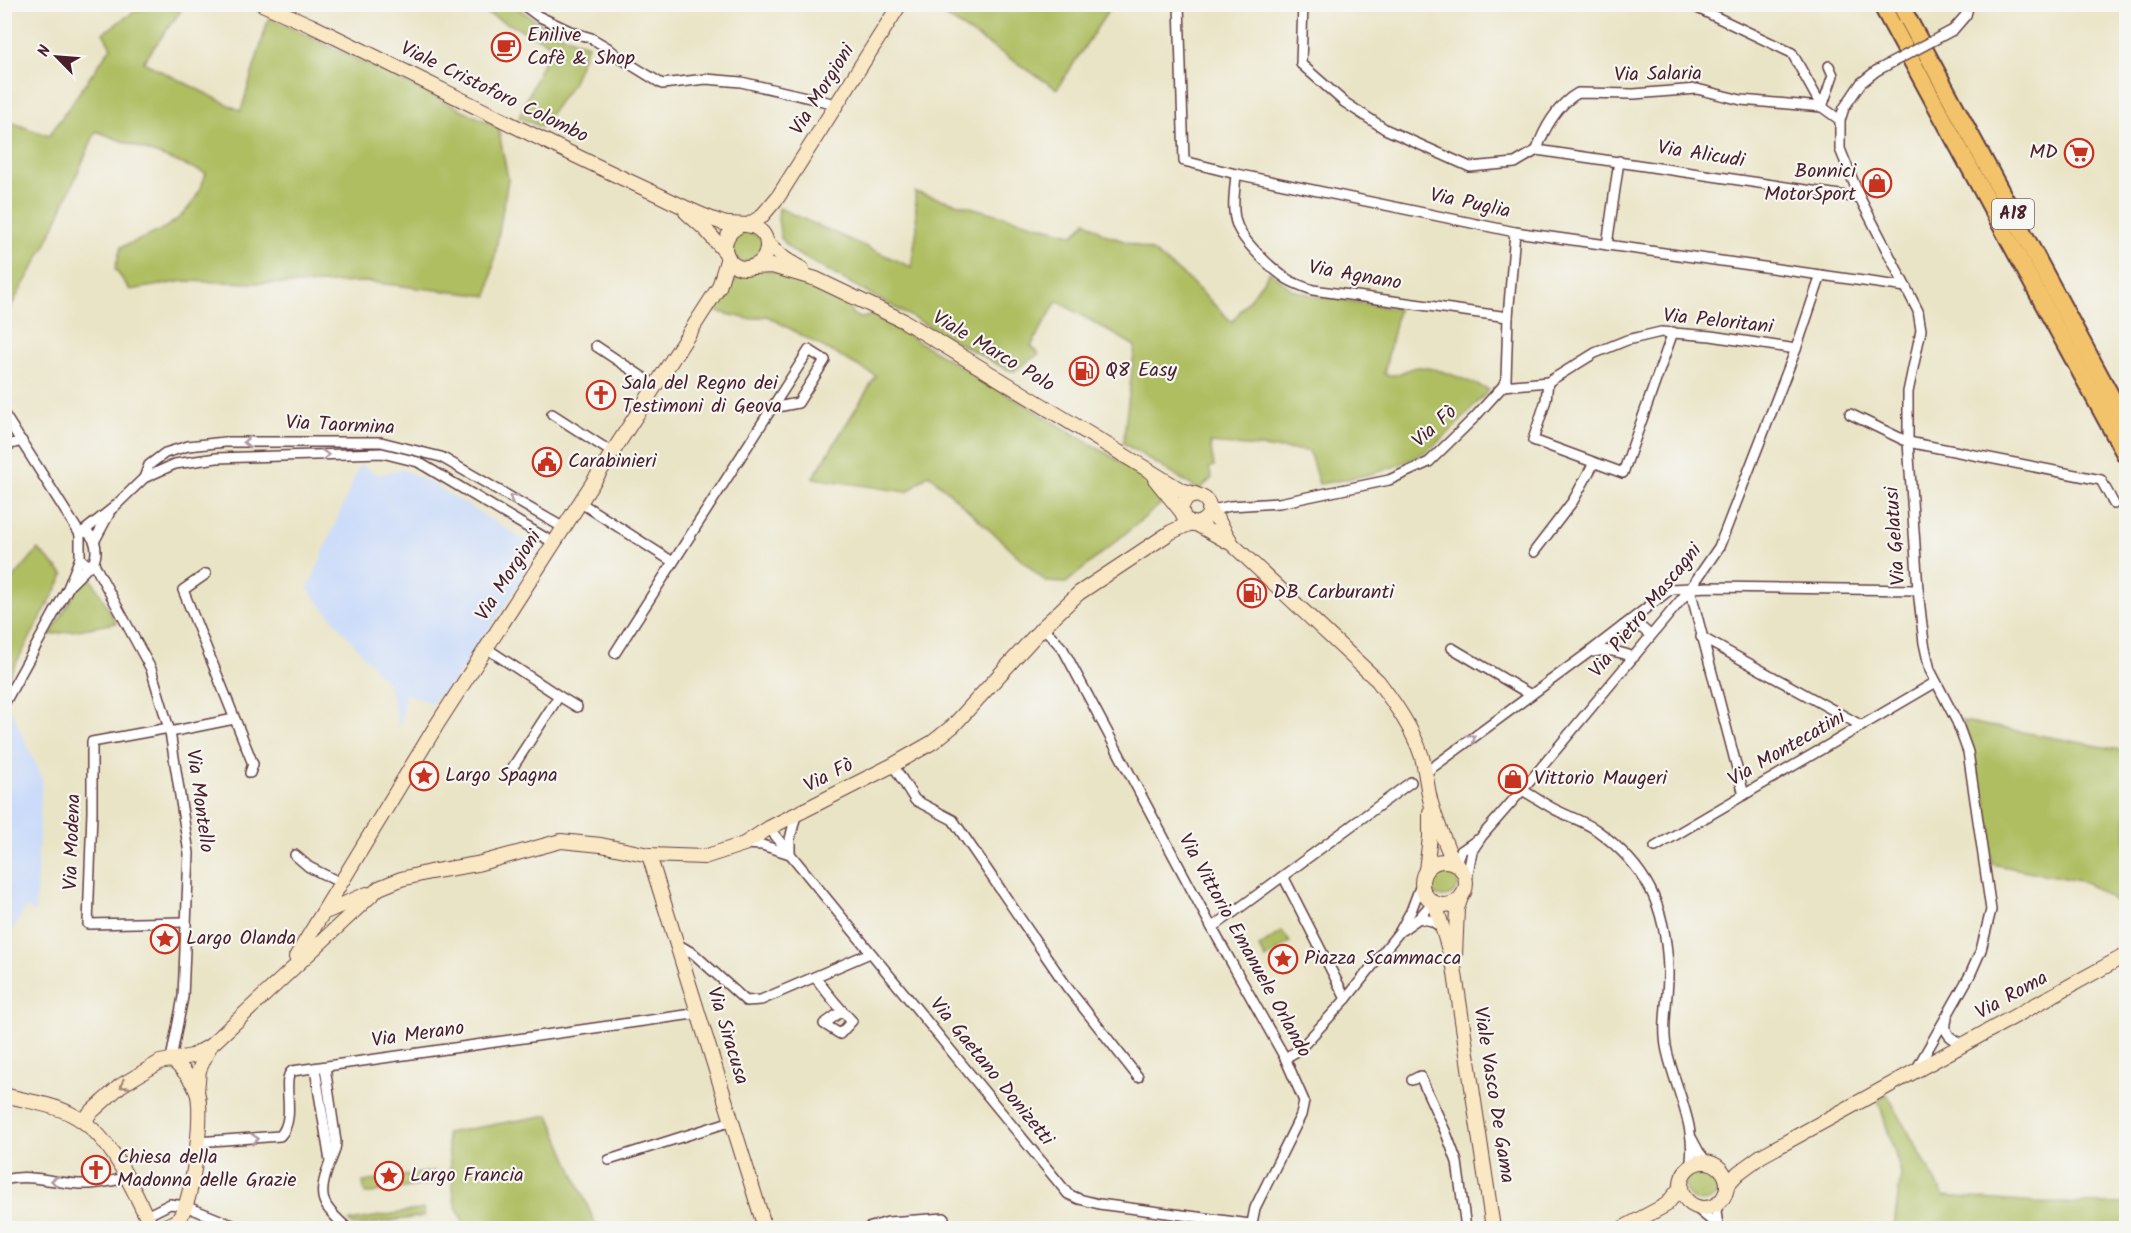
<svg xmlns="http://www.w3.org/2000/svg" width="2131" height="1233" font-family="Kalam,sans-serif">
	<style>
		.built { fill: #cbdbf9 }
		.green { fill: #aebe60; stroke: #7c6e46; stroke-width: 1.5 }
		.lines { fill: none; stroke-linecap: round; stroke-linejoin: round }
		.street-casing { stroke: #623d42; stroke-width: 12 }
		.secondary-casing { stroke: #623d42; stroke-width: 16 }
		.highway-casing { stroke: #623d42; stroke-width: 20 }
		.street { stroke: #fff; stroke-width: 9 }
		.secondary { stroke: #fae7c3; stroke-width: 14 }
		.highway { stroke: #f2c36a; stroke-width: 16 }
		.street-bridge-casing { stroke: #623d42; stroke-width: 12; stroke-linecap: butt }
		.street-bridge { stroke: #fff; stroke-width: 9 }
		.oneway { stroke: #ae9aa0 }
		.oneway2 { stroke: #a28377 }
		.labels { text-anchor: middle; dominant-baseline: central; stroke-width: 4.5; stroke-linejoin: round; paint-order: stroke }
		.shield { fill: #f6f6f2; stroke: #7e6067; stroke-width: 1.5 }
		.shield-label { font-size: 18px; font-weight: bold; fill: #4a1f2b }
		.poi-label { font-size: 20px; fill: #4a1f2b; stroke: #f6f6f2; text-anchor: start }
		.street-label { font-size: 20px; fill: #4a1f2b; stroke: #f6f6f2 }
	</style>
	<rect width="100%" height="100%" fill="#f6f6f2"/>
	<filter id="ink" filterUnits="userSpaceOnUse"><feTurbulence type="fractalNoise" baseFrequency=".0167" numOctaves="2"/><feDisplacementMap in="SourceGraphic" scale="12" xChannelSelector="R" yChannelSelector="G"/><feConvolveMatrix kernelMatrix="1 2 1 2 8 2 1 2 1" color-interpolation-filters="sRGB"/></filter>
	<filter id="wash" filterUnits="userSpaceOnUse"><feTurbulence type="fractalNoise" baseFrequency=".008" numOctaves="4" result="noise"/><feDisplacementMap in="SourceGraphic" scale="24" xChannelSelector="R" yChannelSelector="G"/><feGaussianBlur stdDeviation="1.35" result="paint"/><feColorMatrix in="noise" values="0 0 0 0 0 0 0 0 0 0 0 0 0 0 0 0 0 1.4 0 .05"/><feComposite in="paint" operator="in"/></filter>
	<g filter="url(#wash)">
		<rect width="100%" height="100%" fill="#eae4c6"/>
		<g class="built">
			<path d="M 360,464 L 378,475 L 402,469 L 434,485 L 538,548 L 531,558 L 528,557 L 524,563 L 527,565 L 524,568 L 526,574 L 446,693 L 438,694 L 433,704 L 405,693 L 400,730 L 389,686 L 308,589 Z"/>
			<path d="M 11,710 L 42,778 L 35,912 L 26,907 L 5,943 L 4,722 Z"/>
		</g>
		<g class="green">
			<path d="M 146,4 L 185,5 L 143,62 L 241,111 L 269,17 L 498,127 L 508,179 L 488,296 L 368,282 L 293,284 L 184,281 L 130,290 L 115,269 L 121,247 C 162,231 193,220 206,173 L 96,131 L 46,245 L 5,317 L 5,120 L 49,136 L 111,47 L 103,33 Z"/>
			<path d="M 469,5 L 513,5 L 553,32 L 588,45 L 572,84 L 541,127 L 519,117 L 551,44 Z"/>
			<path d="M 1112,5 L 1057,89 L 928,5 L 1112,4 Z"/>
			<path d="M 915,192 L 1074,235 L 1086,221 L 1104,234 L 1152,251 L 1187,278 L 1232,322 L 1270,272 L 1293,290 L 1312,295 L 1398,309 L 1384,374 C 1401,379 1406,366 1420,367 C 1444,369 1467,381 1489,390 C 1472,407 1452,433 1433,446 C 1399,471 1360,477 1319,484 L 1309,451 L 1210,443 L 1214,466 L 1209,468 L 1212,478 L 1199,490 L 1123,443 L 1135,346 L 1057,301 L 1031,346 L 1039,354 L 1014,371 L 1006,369 L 796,253 L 787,246 L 781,238 L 778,219 L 779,208 L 911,267 L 917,228 Z"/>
			<path d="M 746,228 L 762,240 L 759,256 C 739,269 735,260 729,241 Z"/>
			<path d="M 767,270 L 788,274 L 849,304 L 852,314 L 861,318 L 874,315 L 1121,462 C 1136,473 1157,484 1163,502 L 1066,583 L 1046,582 L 929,474 L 907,492 L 813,478 L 876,376 L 767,316 L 749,319 L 710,310 L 727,287 L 746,272 Z"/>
			<path d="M 38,549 L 64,575 L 5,684 L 5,575 L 13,579 Z"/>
			<path d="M 89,579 L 93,581 L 116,623 L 50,635 L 82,580 Z"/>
			<path d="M 1963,721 L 2126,751 L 2126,908 L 2085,882 L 1992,864 L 1984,806 L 1986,804 L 1986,798 L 1981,796 L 1972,746 Z"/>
			<circle cx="1443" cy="881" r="16"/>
			<path d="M 1282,931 L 1290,942 L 1266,959 L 1259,947 Z"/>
			<path d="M 1887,1094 L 1944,1196 L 2036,1203 L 2126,1204 L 2126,1228 L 1894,1228 L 1901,1173 L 1878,1099 Z"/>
			<path d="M 549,1115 L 597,1228 L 466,1228 L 455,1204 L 446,1133 Z"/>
			<circle cx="1702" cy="1185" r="17"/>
			<path d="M 434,1171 L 436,1183 L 365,1194 L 363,1182 Z"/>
			<path d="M 424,1209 L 425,1216 L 354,1226 L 349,1221 Z"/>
		</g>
	</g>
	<g filter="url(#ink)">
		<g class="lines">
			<g class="street-casing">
				<g id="street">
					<path d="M 522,4 L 538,16 L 572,32 L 591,38 L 608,48 L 620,58 L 662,84 L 706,79 L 741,82 L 836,104"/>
					<path d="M 1179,4 L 1184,161 L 1236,174 L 1515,232 L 1906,287"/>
					<path d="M 1303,4 L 1301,64 L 1344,102 L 1385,129 L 1470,167 L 1515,163 L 1537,150"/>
					<path d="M 1689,4 L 1792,53 L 1822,107"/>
					<path d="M 1953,30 L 1966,15 L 1969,4"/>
					<path d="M 1876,71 L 1861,83 L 1844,108 L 1840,120 L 1840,149 L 1860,198 L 1918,311 L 1921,330 L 1908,392 L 1908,442 L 1918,590 L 1924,643 L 1930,670 L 1957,722 L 1968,752 L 1991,910 L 1981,950 L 1970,975 L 1916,1070"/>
					<path d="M 1822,107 L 1833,75 L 1829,66"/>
					<path d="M 1537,150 C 1543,130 1558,104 1578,93 L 1634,94 L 1697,89 L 1741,100 L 1822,107 L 1840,120"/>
					<path d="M 1537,150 L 1860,198"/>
					<path d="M 1236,174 C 1235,190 1231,210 1237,225 C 1243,242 1272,269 1287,279 C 1295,284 1304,287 1313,290 L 1508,317"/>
					<path d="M 1607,245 L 1619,161"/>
					<path d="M 596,346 L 656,386"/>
					<path d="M 1548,382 L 1546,400 L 1533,440 L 1623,473 L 1673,332"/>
					<path d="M 1503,386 L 1548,382 L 1595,353 L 1627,340 L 1661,332 L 1711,336 L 1796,349"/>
					<path d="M 4,414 L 80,534"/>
					<path d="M 552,414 L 613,453"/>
					<path d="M 1850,414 L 1908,442 L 2101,480 L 2114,504"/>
					<path d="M 4,446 L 22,441"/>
					<path d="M 144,478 L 149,465 L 165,453 L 188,446 L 225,442 L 381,442 L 441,457 L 564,528"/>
					<path d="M 581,503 L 673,562"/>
					<path d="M 1209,511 L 1230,506 L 1279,503 L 1389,480 L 1429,462 L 1474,418 L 1503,386 L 1506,379 L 1508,317 L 1515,232"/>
					<path d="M 84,531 L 113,508 L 144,478 L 175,464 L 217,458 L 382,453 L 418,462 L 554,543"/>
					<path d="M 84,531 C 97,536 99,554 92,565 L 85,563 L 80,558 L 80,534 Z"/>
					<path d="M 95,540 L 109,514"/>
					<path d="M 1534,552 L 1573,501 L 1594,463"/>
					<path d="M 94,564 L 151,669 L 170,732 L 189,853 L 183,997 L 171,1059"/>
					<path d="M 206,574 L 183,590 L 253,764 L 250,773"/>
					<path d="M 71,584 L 90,565"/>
					<path d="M 1690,589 L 1744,795"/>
					<path d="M 1623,626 L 1671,589 L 1709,587 L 1918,590"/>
					<path d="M 1043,627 L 1063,649 L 1212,928 L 1285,1058 L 1304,1101 L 1301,1115 L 1255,1208 L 1251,1228"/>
					<path d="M 1701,637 L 1862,726"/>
					<path d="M 486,648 L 559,696 L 509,773"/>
					<path d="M 1452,648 L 1531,695"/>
					<path d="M 1594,652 C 1608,648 1619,652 1634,657"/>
					<path d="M 615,653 L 809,350 L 825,360 L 798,403 L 772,408"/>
					<path d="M 559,696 L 577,707"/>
					<path d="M 4,704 L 68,588 L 80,558"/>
					<path d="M 169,728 L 92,742 L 92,812 L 88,924 L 185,922"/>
					<path d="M 170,732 L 234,719"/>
					<path d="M 893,765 L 915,800 L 953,820 L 1067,987 L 1138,1077"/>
					<path d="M 1425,773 L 1588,653 L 1623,626 L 1642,628 L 1650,635"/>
					<path d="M 1522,790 C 1533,796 1543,803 1554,809 C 1567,816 1583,821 1595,829 C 1647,866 1666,906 1668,969 C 1669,996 1661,1025 1667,1051 C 1675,1088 1698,1129 1690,1167"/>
					<path d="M 769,828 L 1068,1194 L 1079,1199 L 1099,1204 L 1250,1224"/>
					<path d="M 744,844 L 762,845 L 790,854 L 790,839 L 796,815"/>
					<path d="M 1655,847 L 1936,682"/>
					<path d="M 295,855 L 309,867 L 341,883"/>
					<path d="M 1455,864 L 1461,851 L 1477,840"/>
					<path d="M 1283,876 L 1346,999"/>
					<path d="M 1466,885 L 1472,851 L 1482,836 L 1530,781 L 1690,589 L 1719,547 L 1796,349 L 1821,275"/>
					<path d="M 1419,918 L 1432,921 L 1442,928"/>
					<path d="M 1212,928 L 1411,782"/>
					<path d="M 1402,930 L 1419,918 L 1433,902"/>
					<path d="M 679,945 L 694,954 L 746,1001 L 761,1000 L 870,953"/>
					<path d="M 815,977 C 827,993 838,1007 852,1021 L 840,1034 L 824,1024 L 842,1011"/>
					<path d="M 1947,1019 C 1942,1035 1952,1039 1965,1045"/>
					<path d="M 1285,1058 L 1299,1050 L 1346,999 L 1400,931 L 1411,911 L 1422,882"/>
					<path d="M 325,1067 L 336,1142 C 336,1151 332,1157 329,1165 C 316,1200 323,1205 347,1228"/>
					<path d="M 315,1069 L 330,1161"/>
					<path d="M 1412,1080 L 1420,1076 L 1446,1133 L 1457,1162 L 1466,1228"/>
					<path d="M 1692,1139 L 1699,1152 L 1707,1162"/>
					<path d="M 197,1142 L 280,1136 C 298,1117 280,1080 292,1071 L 700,1013"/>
					<path d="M 609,1160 L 732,1121"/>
					<path d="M 4,1180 C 29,1173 55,1183 79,1184 C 95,1185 111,1181 126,1178"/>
					<path d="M 1695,1207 L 1717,1225"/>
					<path d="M 146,1216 L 170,1204 L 185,1206 L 240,1228"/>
					<path d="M 1718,1226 L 1716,1211 L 1720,1202"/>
					<path d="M 868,1228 L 888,1222 L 944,1218"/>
				</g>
			</g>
			<g class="secondary-casing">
				<g id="secondary">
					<path d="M 262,4 L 310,25 C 427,81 542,142 661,196 C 681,206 702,216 723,223 C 735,226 749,222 758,229 C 772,238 769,260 754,266 C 728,277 712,240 739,226"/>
					<path d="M 686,212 L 706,230 L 726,253"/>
					<path d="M 748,225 L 761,217 L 778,197 L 900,4"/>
					<path d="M 767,243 L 785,259 L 802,269"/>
					<path d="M 753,267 L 772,266 L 816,279 L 904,321 L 1181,490 C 1188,492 1199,494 1205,499 C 1216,510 1206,523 1193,524 L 1184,518 L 1181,508 L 1186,498 L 1197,495"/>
					<path d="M 1155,479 L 1181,511"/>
					<path d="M 1209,511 L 1218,520 L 1231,542"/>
					<path d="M 1196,524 L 1232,544 L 1378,681 C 1395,704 1413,729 1422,757 C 1426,772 1427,788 1431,803 C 1437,823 1445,843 1454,863"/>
					<path d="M 649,855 L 765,1228"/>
					<circle cx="1444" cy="883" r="22"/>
					<path d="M 1426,870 L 1430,837 L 1430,812"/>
					<path d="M 1435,903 L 1454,967 L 1493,1228"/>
					<path d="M 323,913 L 367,894"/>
					<path d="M 1455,956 L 1457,909 L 1461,897"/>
					<path d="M 296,957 L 436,726 L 719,287 L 728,257"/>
					<path d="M 197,1092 L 199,1070 L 210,1046"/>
					<path d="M 4,1095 C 26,1101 52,1104 71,1114 C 113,1135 132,1189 152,1228"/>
					<path d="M 85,1122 L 89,1114 L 120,1086 L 160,1062 L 192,1056 L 210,1046 L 379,888 L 401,879 L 430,872 L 477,864 L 561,841 L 601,845 L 649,855 L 704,857 L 744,844 L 769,828 L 893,765 L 933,742 L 953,726 L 1043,627 L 1079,593 L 1171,532 L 1191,523"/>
					<circle cx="1704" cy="1185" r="23"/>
					<path d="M 1727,1185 L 1738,1173 L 1761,1156 L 2126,955"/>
					<path d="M 161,1228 C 166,1225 177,1222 180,1217 C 193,1200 204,1112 197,1092 C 192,1078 182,1068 171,1059"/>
					<path d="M 1623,1228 L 1666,1205 L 1681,1187"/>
				</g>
			</g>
			<g class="highway-casing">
				<g id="highway">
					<path d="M 1881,4 L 2126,456"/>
					<path d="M 1900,4 L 2126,424"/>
				</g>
			</g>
			<use href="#street" class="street"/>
			<use href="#secondary" class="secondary"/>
			<use href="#highway" class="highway"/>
			<g class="street-bridge-casing">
				<path id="street-bridge" d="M 1876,71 L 1953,30"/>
			</g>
			<use href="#street-bridge" class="street-bridge"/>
		</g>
		<defs><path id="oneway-chevron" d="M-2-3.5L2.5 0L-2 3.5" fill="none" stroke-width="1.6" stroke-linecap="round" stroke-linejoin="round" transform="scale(1.5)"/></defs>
		<g class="oneway">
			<use href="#oneway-chevron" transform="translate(247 442) rotate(179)"/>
			<use href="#oneway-chevron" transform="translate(325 455) rotate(-2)"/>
			<use href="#oneway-chevron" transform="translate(513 498) rotate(-150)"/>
			<use href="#oneway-chevron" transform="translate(1472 738) rotate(-36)"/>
			<use href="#oneway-chevron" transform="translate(255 1139) rotate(-4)"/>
			<use href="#oneway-chevron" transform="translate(55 1181) rotate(-173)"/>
		</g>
		<use class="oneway2" href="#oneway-chevron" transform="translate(124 1085) rotate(146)"/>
	</g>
	<defs>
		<g id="cafe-ring" transform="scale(1.5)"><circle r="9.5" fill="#f6f6f2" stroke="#c8321e" stroke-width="1.5"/><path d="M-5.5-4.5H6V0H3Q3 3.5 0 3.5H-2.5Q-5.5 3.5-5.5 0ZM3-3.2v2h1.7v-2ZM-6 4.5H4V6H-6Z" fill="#c8321e"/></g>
		<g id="supermarket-ring" transform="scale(1.5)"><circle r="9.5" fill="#f6f6f2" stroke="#c8321e" stroke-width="1.5"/><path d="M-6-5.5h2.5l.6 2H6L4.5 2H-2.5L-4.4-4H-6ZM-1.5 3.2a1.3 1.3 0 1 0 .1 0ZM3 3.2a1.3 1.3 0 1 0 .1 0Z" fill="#c8321e"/></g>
		<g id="shop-ring" transform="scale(1.5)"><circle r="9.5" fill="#f6f6f2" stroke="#c8321e" stroke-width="1.5"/><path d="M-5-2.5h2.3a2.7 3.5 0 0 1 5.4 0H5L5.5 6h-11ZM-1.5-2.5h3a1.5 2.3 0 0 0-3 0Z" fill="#c8321e"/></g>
		<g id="fuel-ring" transform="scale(1.5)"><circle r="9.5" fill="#f6f6f2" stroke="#c8321e" stroke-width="1.5"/><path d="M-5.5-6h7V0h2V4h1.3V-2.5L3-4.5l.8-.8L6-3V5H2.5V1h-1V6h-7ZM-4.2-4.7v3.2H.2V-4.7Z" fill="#c8321e"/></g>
		<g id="church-ring" transform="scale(1.5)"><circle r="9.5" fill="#f6f6f2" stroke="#c8321e" stroke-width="1.5"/><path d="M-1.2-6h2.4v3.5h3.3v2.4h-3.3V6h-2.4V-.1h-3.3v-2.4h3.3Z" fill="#c8321e"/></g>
		<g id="civic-ring" transform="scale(1.5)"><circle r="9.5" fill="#f6f6f2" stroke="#c8321e" stroke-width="1.5"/><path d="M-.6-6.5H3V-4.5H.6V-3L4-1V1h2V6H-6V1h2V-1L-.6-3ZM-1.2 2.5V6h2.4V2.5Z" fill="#c8321e"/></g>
		<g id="sight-ring" transform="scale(1.5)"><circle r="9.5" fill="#f6f6f2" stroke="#c8321e" stroke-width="1.5"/><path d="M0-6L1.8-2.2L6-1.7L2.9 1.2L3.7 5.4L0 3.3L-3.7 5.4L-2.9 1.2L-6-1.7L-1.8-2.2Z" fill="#c8321e"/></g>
	</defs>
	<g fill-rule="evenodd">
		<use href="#cafe-ring" x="506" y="47"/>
		<use href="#supermarket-ring" x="2079" y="153"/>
		<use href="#shop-ring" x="1877" y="183"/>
		<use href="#fuel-ring" x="1084" y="371"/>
		<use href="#church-ring" x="601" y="395"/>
		<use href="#civic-ring" x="547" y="462"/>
		<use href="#fuel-ring" x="1252" y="593"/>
		<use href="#sight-ring" x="424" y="776"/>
		<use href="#shop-ring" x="1513" y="779"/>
		<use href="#sight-ring" x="165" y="939"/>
		<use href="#sight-ring" x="1283" y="959"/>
		<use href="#church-ring" x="96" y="1170"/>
		<use href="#sight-ring" x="389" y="1176"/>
	</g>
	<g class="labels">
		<rect class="shield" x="1992" y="199" width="42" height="30" rx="4.5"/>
		<g class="shield-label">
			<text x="2013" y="214">A18</text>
		</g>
		<g class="poi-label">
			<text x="527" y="36">Enilive<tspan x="527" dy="23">Cafè &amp; Shop</tspan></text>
			<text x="2058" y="153" text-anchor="end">MD</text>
			<text x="1856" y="172" text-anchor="end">Bonnici<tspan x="1856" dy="23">MotorSport</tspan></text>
			<text x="1105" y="371">Q8 Easy</text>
			<text x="622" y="384">Sala del Regno dei<tspan x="622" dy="23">Testimoni di Geova</tspan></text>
			<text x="568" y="462">Carabinieri</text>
			<text x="1273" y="593">DB Carburanti</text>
			<text x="445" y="776">Largo Spagna</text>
			<text x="1534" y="779">Vittorio Maugeri</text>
			<text x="186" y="939">Largo Olanda</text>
			<text x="1304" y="959">Piazza Scammacca</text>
			<text x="117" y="1158">Chiesa della<tspan x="117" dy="23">Madonna delle Grazie</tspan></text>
			<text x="410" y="1176">Largo Francia</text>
		</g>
		<g class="street-label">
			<text transform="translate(1658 75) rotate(-1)">Via Salaria</text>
			<text transform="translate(823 90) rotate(-58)">Via Morgioni</text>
			<text transform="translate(494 93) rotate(26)">Viale Cristoforo Colombo</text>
			<text transform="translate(1701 155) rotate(9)">Via Alicudi</text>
			<text transform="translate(1470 204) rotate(12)">Via Puglia</text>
			<text transform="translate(1355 276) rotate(10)">Via Agnano</text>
			<text transform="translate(1718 322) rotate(6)">Via Peloritani</text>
			<text transform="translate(993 352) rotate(31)">Viale Marco Polo</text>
			<text transform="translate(340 426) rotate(3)">Via Taormina</text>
			<text transform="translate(1435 427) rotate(-42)">Via Fò</text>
			<text transform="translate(1896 536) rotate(-94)">Via Gelatusi</text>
			<text transform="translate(509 576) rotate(-57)">Via Morgioni</text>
			<text transform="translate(1646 611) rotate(-51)">Via Pietro Mascagni</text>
			<text transform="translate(1787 749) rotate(-30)">Via Montecatini</text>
			<text transform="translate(829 776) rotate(-27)">Via Fò</text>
			<text transform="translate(199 801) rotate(82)">Via Montello</text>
			<text transform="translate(73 842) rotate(-88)">Via Modena</text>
			<text transform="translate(1244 946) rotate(61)">Via Vittorio Emanuele Orlando</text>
			<text transform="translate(2012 996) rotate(-29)">Via Roma</text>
			<text transform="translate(418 1035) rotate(-8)">Via Merano</text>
			<text transform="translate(727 1036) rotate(73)">Via Siracusa</text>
			<text transform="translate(991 1072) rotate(51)">Via Gaetano Donizetti</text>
			<text transform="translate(1493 1095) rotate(81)">Viale Vasco De Gama</text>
		</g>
	</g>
	<rect width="2131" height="1233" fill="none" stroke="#f6f6f2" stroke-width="24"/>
	<g transform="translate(57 57) rotate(295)" stroke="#f6f6f2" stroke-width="4.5" paint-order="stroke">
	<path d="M0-4.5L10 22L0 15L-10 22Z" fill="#4a1f2b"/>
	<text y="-9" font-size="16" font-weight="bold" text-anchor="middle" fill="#4a1f2b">N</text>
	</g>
</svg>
